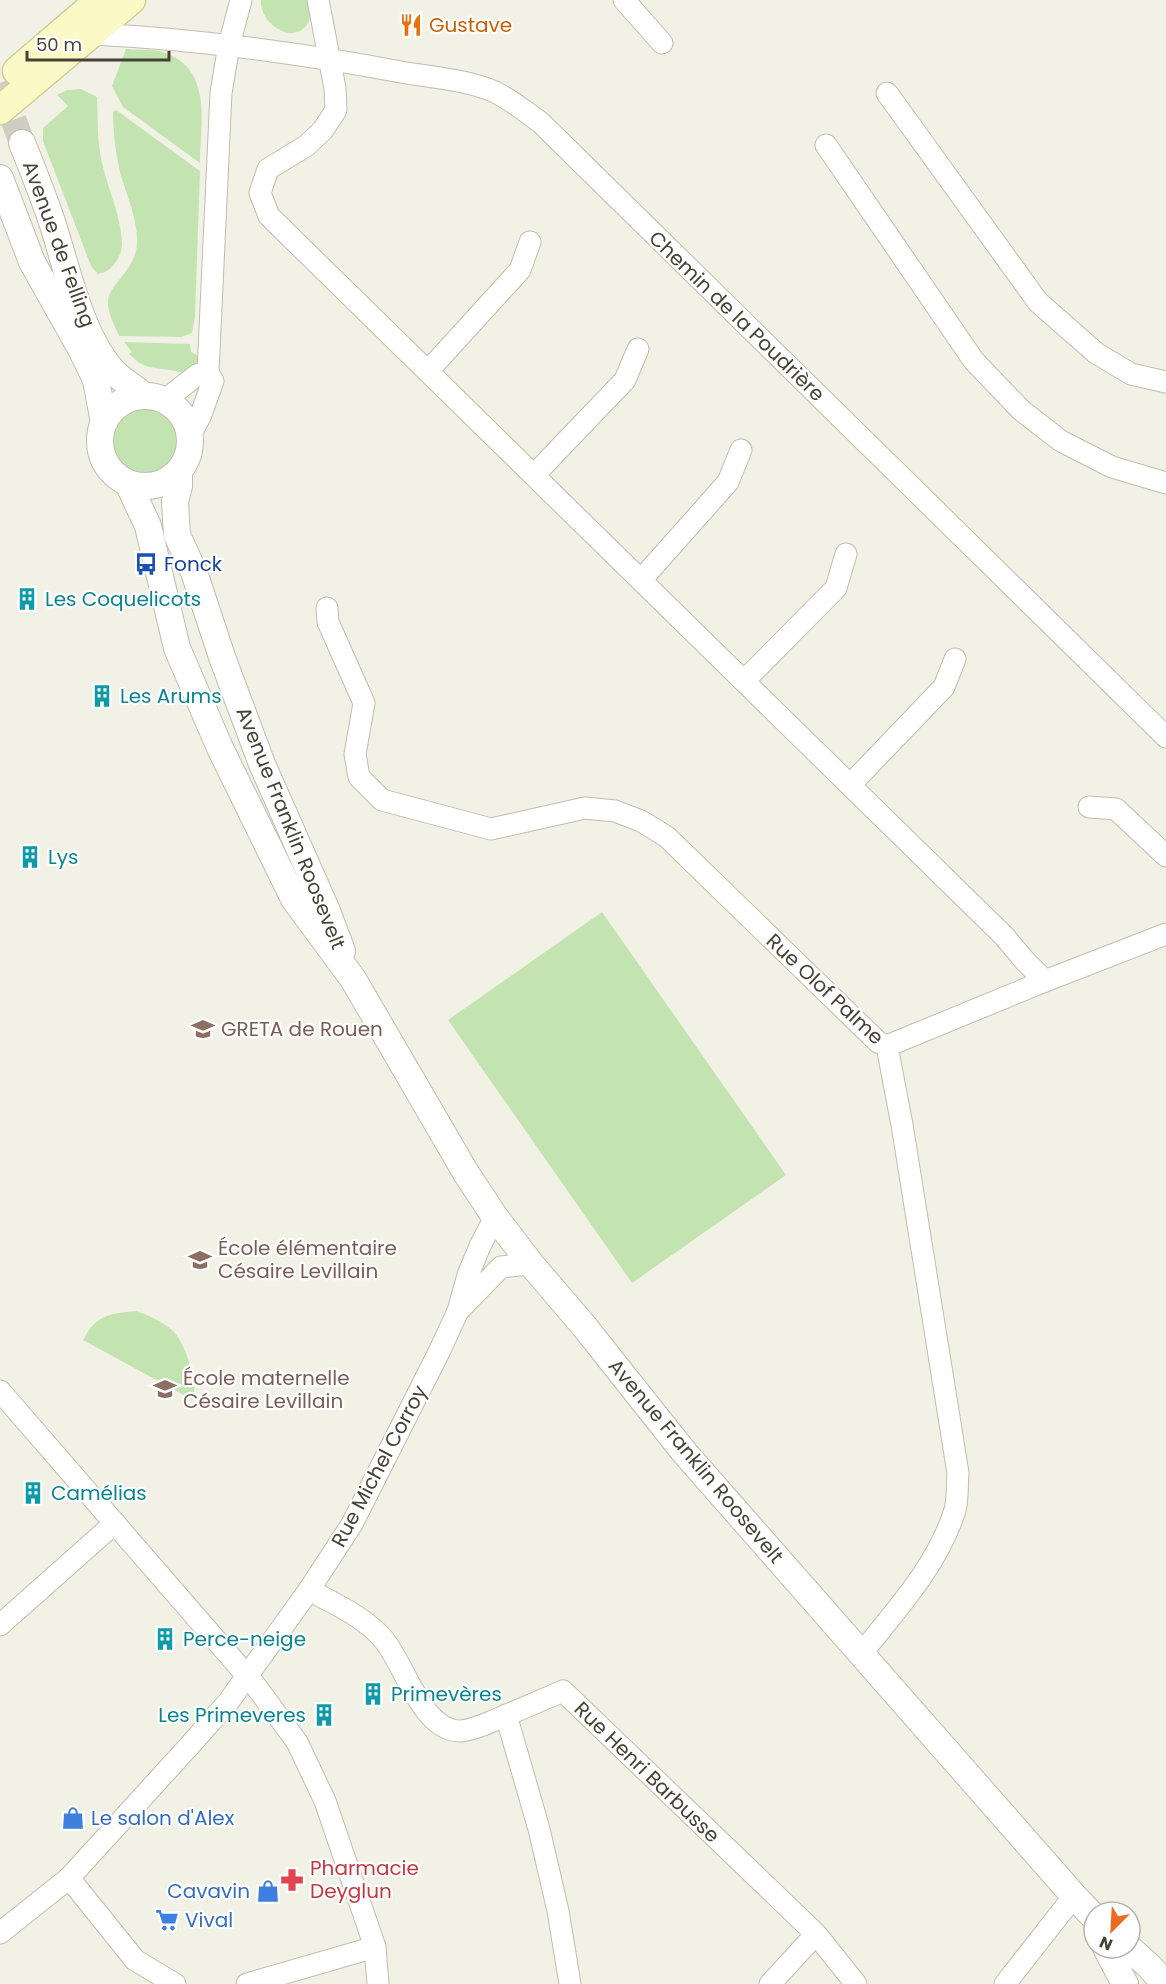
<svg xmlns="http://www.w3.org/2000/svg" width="1166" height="1984" font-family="Poppins,sans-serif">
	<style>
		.green { fill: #c3e4b1 }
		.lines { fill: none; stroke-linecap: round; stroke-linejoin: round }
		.tertiary-tunnel { stroke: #cfcec3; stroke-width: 26; stroke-dasharray: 26 13; stroke-linecap: butt }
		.minor-casing { stroke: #c0bdac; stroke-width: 23 }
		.tertiary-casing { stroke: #c0bdac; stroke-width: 28 }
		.secondary-casing { stroke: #d0cd98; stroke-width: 31 }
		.minor { stroke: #fff; stroke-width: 21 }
		.tertiary { stroke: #fff; stroke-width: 26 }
		.secondary { stroke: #fbfac7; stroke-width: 28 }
		.labels { text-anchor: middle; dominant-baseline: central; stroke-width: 4.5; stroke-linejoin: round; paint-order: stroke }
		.food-label { font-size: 20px; fill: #c56008; stroke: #fff; text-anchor: start }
		.street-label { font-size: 20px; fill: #454236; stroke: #fff }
		.transit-label { font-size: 20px; fill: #164399; stroke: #fff; text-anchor: start }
		.culture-label { font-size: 20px; fill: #0d838f; stroke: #fff; text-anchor: start }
		.education-label { font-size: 20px; fill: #785e54; stroke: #fff; text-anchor: start }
		.shop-label { font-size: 20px; fill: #366cbe; stroke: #fff; text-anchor: start }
		.health-label { font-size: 20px; fill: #be3a42; stroke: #fff; text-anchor: start }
	</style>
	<rect width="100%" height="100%" fill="#f2f1e6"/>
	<g class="green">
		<path d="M 261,0 L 311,0 C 311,7 312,17 308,23 C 293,47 259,23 261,0 Z"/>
		<path d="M 126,49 C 136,50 148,49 159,51 C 213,65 201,120 200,163 L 123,107 L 112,86 Z"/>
		<path d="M 81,89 L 97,97 C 98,117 97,138 101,158 C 106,184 122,218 122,244 C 122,257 111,273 98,274 L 91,266 L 43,141 L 43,128 L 68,106 L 57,95 L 67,90 Z"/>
		<path d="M 116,110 L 200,171 L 195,317 L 192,333 L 181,337 L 119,336 C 115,326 107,312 108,301 C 109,284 135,271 137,244 C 138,221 128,199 121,176 C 116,155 113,134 113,112 Z"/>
		<path d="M 124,342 L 190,344 L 191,352 L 199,356 L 196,364 L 187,375 C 172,367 153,371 140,363 C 136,361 133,357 129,354 L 132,352 Z"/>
		<circle cx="145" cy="441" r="32"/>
		<path d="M 602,912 L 786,1175 L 632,1283 L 448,1020 Z"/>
		<path d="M 136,1311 C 150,1316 164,1322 174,1332 C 185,1343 199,1385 193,1400 L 83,1340 C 97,1314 109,1314 136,1311 Z"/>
	</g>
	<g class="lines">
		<path class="tertiary-tunnel" d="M 0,83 L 22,143"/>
		<g class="minor-casing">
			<g id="minor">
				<path d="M 318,0 L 335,88 L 336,110 L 323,130 L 306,146 L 268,169 L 260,193 L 269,216 L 1004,936 L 1025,961 L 1045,981"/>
				<path d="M 624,0 L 662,43"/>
				<path d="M 92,34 C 196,39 299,53 401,72 C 430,77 468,80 495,92 C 511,100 526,112 540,122 L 1166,737"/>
				<path d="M 887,93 L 1038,302 L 1096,353 L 1131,374 L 1166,382"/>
				<path d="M 826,145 L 974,361 L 1021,410 L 1061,441 L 1112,467 L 1166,483"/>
				<path d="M 428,371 L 520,270 L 530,242"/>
				<path d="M 165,400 L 197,375 L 208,372"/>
				<path d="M 190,435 L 200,417 L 213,381 L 208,372 L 221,93 L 229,45 L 241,0"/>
				<path d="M 534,475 L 625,380 L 638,349"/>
				<path d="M 641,580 L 728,482 L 741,450"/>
				<path d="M 327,608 L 328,622 L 364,703 L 355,754 L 359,777 L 382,800 L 491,829 L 585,808 L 615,811 L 641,821 L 667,837 L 878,1042 L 887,1046"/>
				<path d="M 744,681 L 836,588 L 846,554"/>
				<path d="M 850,785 L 944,687 L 955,659"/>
				<path d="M 1089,807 L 1116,809 L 1166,856"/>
				<path d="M 887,1046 L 1045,981 L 1166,934"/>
				<path d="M 460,1309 L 501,1267 L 531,1264"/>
				<path d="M 0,1391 L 255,1685 L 297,1742 L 325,1801 L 375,1947 L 378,1984"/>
				<path d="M 309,1590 C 335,1604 365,1617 384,1640 C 405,1665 422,1732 461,1731 C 474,1730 488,1723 500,1718 C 521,1709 542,1700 563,1691 L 816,1934 L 856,1984"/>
				<path d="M 0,1625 L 115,1523"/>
				<path d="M 861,1654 C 896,1610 938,1565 955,1510 C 958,1499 957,1485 958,1473 L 902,1125 L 887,1046"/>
				<path d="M 506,1715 L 539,1829 L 558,1911 L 570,1984"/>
				<path d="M 69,1878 L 135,1960 L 175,1984"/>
				<path d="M 0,1933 L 69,1878 L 191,1744 L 229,1701 L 309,1590 L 352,1524 L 439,1352 L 458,1311 L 468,1275 L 480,1246 L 495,1217"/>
				<path d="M 247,1984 L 375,1947"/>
				<path d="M 770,1984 L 816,1934"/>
				<path d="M 1005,1984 L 1074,1896"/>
			</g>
		</g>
		<g class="tertiary-casing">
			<g id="tertiary">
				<path d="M 22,143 C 33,170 44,198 53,225 C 67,269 81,335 112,370 C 121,380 134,387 144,396"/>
				<path d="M 0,178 L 32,262 L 82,351 L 96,380 L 104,423"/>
				<circle cx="145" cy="441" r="45"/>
				<path d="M 179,471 L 179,486 L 175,502 L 177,535 L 194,572 L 222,657 L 262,764 L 327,911 L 342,951"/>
				<path d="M 128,483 L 148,526 L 177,648 L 220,748 L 294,899 L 353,979 L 466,1173 L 495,1217 L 531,1264 L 584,1326 L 684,1452 L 1074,1896 L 1094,1917"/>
				<path d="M 1106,1948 L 1125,1984"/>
				<path d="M 1129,1948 L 1149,1966 L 1165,1984"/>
			</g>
		</g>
		<g class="secondary-casing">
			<g id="secondary">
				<path d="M 17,71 L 100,0"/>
				<path d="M 0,110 L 131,0"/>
			</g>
		</g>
		<use href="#minor" class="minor"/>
		<use href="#tertiary" class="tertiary"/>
		<use href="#secondary" class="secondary"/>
	</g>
	<defs>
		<g id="restaurant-bare" transform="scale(1.8)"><path d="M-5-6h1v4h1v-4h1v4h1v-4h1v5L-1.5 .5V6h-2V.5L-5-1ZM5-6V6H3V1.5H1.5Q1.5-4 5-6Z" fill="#e8710a" stroke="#fff" stroke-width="2.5" paint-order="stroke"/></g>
		<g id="bus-bare" transform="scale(1.8)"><path d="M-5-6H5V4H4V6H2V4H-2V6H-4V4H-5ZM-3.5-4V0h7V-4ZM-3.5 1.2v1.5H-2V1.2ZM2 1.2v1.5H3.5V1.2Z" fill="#1a4fb4" stroke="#fff" stroke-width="2.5" paint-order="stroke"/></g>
		<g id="building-bare" transform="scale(1.8)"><path d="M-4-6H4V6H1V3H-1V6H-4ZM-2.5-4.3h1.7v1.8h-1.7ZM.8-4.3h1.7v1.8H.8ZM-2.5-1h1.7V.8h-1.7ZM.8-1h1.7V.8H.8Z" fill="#0f9aa8" stroke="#fff" stroke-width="2.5" paint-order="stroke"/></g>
		<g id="university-bare" transform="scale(1.8)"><path d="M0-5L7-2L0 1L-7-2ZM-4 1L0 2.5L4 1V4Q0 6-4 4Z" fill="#8d6e63" stroke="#fff" stroke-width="2.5" paint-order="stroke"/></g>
		<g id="school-bare" transform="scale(1.8)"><path d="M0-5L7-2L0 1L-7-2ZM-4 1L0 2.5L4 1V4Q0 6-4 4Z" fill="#8d6e63" stroke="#fff" stroke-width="2.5" paint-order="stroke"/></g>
		<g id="shop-bare" transform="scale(1.8)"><path d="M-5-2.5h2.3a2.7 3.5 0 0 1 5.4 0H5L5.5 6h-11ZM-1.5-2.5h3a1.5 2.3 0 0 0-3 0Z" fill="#3f7fe0" stroke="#fff" stroke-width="2.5" paint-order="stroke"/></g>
		<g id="pharmacy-bare" transform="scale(1.8)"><path d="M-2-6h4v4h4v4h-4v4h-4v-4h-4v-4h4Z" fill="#e0444e" stroke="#fff" stroke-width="2.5" paint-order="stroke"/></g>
		<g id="supermarket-bare" transform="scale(1.8)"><path d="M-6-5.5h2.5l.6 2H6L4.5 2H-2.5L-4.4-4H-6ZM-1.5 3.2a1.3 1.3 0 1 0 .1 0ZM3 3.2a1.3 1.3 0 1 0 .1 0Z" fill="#3f7fe0" stroke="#fff" stroke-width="2.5" paint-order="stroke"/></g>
	</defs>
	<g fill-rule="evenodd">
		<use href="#restaurant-bare" x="411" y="25"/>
		<use href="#bus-bare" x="146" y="564"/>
		<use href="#building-bare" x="27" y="599"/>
		<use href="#building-bare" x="102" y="696"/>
		<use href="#building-bare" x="30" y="857"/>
		<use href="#university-bare" x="203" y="1029"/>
		<use href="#school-bare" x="200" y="1260"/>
		<use href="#school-bare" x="165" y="1389"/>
		<use href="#building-bare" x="33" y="1493"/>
		<use href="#building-bare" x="165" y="1639"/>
		<use href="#building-bare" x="373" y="1694"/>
		<use href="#building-bare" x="324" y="1715"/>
		<use href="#shop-bare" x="73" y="1818"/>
		<use href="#pharmacy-bare" x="292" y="1880"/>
		<use href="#shop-bare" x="268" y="1891"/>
		<use href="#supermarket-bare" x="167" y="1920"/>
	</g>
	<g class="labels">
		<g class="food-label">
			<text x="429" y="25">Gustave</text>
		</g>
		<g class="street-label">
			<text transform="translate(59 244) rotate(70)">Avenue de Felling</text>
			<text transform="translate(737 316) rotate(44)">Chemin de la Poudrière</text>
			<text transform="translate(291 828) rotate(68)">Avenue Franklin Roosevelt</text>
			<text transform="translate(825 989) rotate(43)">Rue Olof Palme</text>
			<text transform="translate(696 1461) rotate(50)">Avenue Franklin Roosevelt</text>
			<text transform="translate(379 1466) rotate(-62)">Rue Michel Corroy</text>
			<text transform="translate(647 1772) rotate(44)">Rue Henri Barbusse</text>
		</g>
		<g class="transit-label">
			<text x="164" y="564">Fonck</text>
		</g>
		<g class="culture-label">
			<text x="45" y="599">Les Coquelicots</text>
			<text x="120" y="696">Les Arums</text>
			<text x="48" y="857">Lys</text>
			<text x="51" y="1493">Camélias</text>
			<text x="183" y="1639">Perce-neige</text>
			<text x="391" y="1694">Primevères</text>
			<text x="306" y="1715" text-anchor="end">Les Primeveres</text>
		</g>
		<g class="education-label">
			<text x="221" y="1029">GRETA de Rouen</text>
			<text x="218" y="1248">École élémentaire<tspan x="218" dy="23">Césaire Levillain</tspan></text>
			<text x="183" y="1378">École maternelle<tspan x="183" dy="23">Césaire Levillain</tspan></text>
		</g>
		<g class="shop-label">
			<text x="91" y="1818">Le salon d'Alex</text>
			<text x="250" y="1891" text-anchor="end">Cavavin</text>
			<text x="185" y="1920">Vival</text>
		</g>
		<g class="health-label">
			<text x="310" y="1868">Pharmacie<tspan x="310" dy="23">Deyglun</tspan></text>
		</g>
	</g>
	<g transform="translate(1112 1930) rotate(204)"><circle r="28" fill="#ffffff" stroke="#b5b3af" stroke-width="1.5"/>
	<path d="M0-4.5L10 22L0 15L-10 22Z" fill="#ee6a21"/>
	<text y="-9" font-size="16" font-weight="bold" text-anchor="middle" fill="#454236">N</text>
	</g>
	<path d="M27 51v9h142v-9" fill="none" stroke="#454236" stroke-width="3"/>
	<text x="36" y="51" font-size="18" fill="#454236" stroke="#ffffff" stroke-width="4.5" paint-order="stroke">50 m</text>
</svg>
